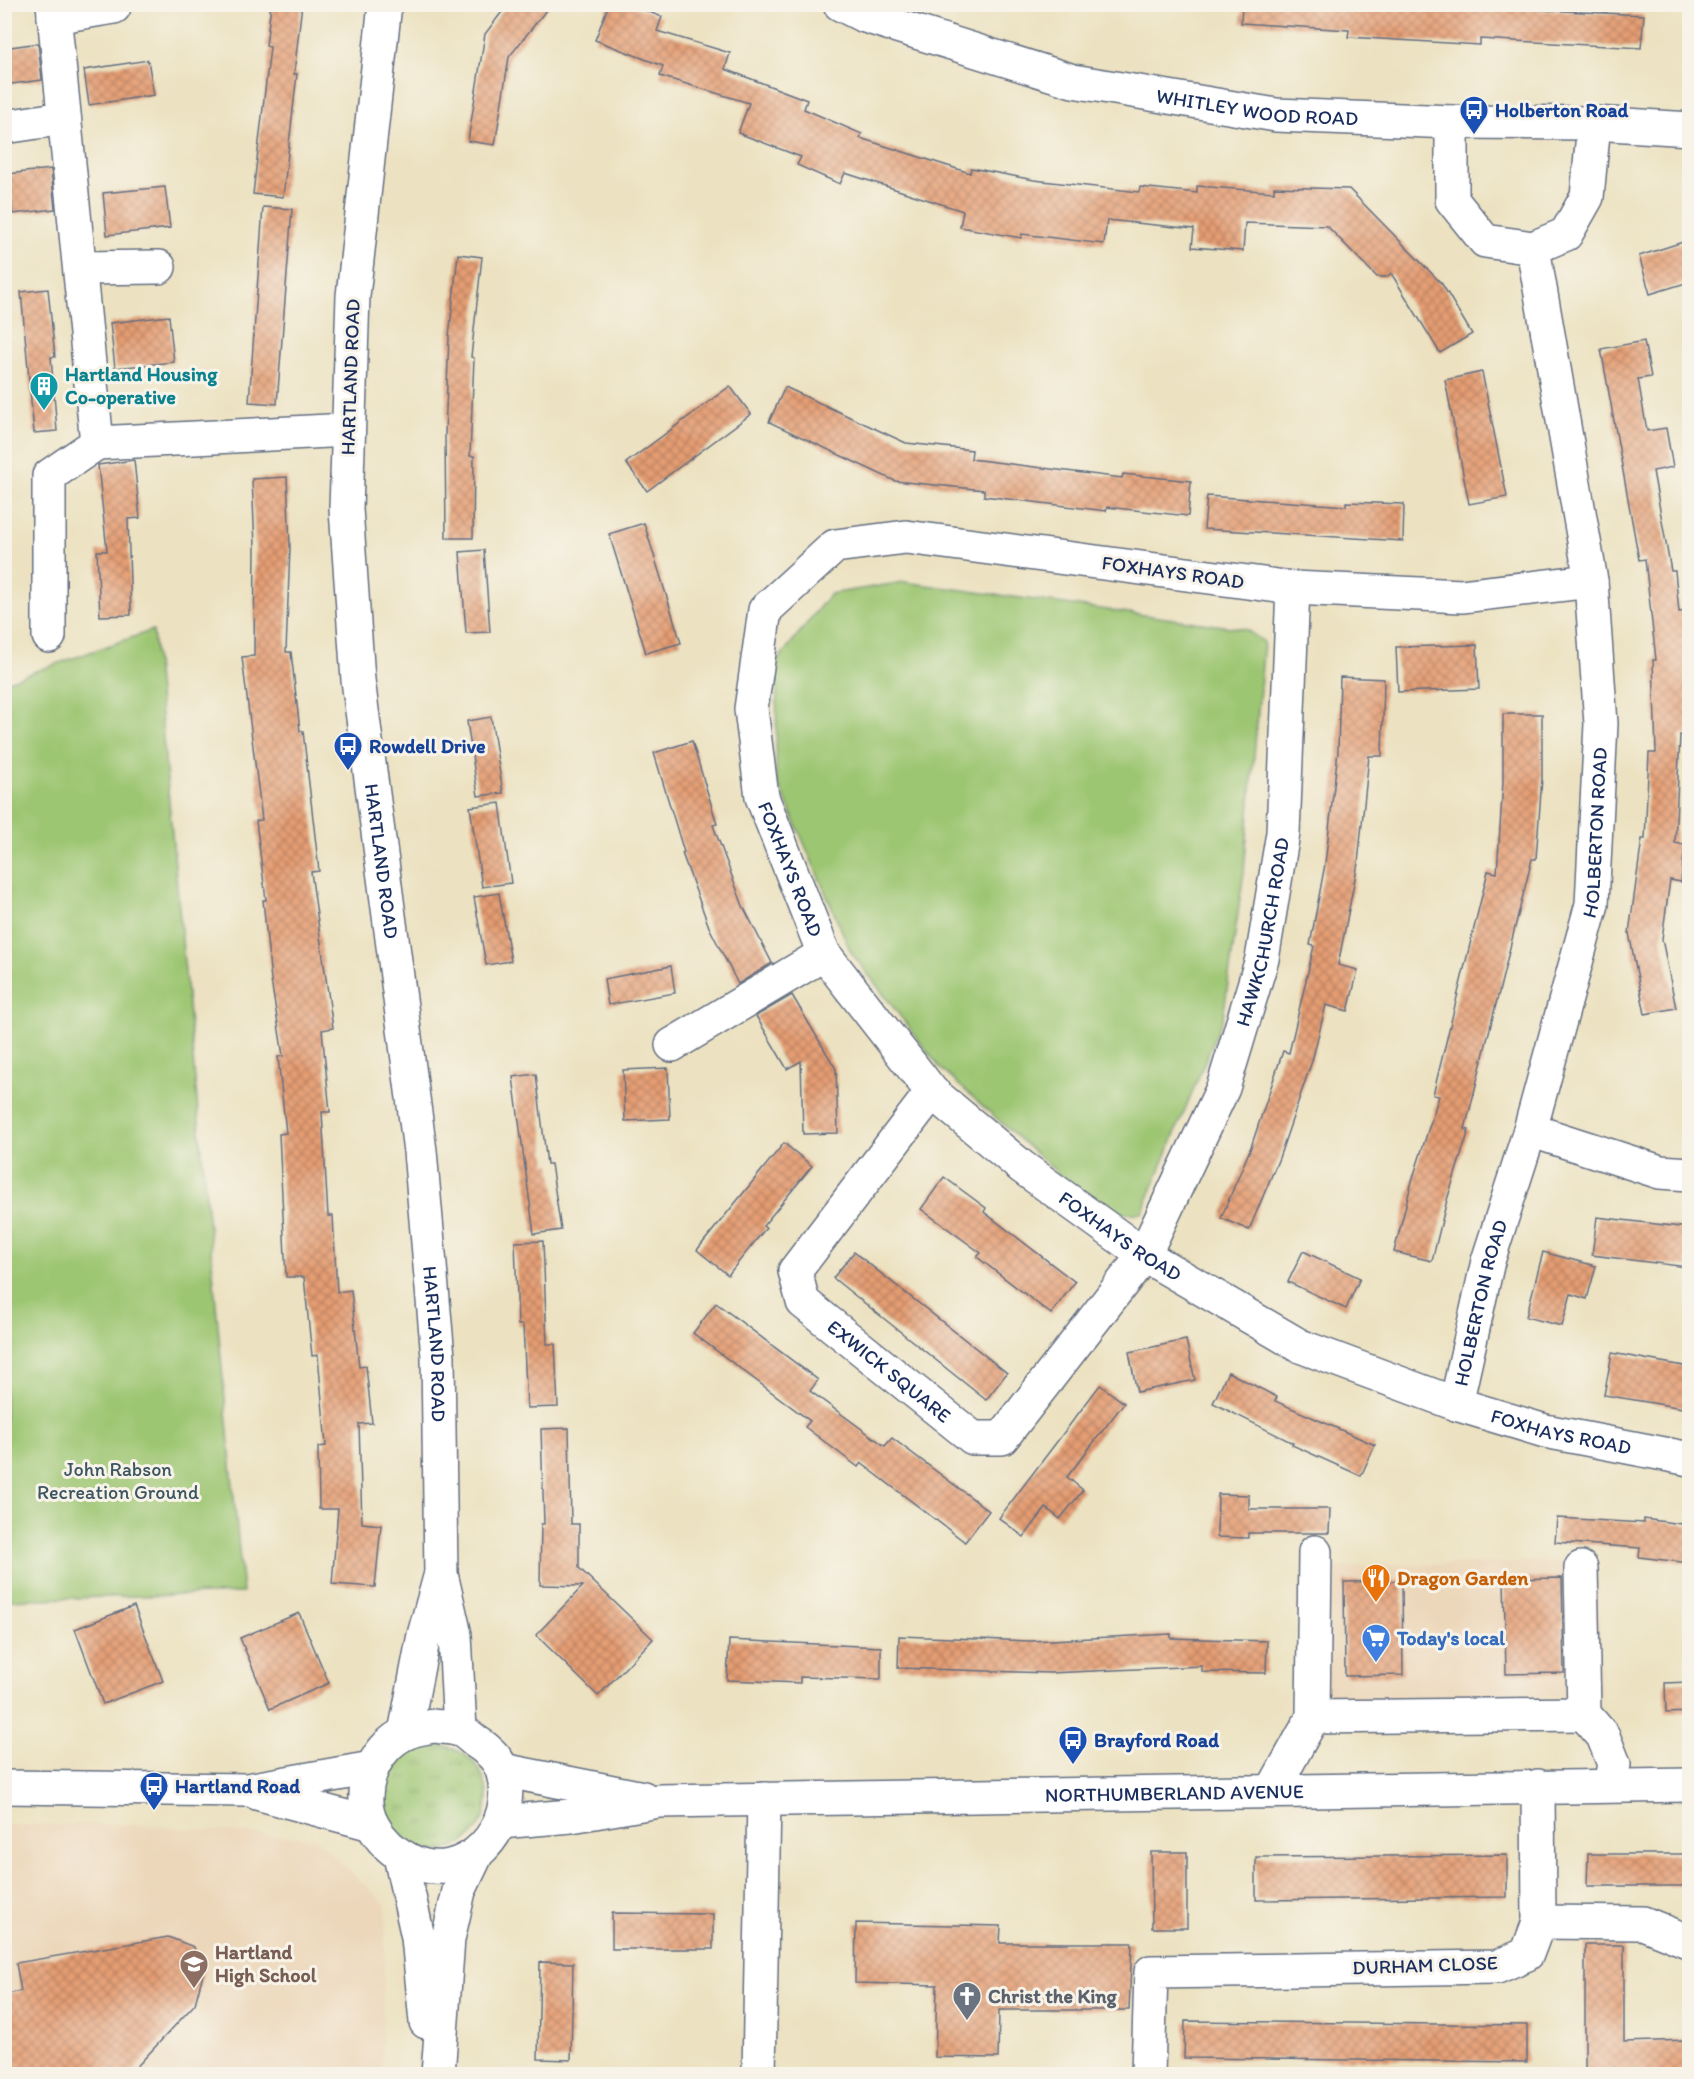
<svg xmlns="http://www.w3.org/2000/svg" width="1694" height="2079" font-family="Itim,sans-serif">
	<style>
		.built { fill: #ecd7ba }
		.grass { fill: url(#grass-tufts); stroke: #5c7a68; stroke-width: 1.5 }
		.park { fill: #9dc672; stroke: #5c7a68; stroke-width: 1.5 }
		.building { fill: url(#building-cross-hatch) }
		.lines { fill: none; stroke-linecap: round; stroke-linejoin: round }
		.minor-casing { stroke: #646e81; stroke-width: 36 }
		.minor { stroke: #fff; stroke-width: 33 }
		.labels { text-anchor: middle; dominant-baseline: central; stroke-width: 6; stroke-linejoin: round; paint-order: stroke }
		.street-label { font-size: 20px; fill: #1b2f5e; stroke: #f7f3e8 }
		.transit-label { font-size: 20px; font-weight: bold; fill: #164399; stroke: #f7f3e8; text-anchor: start }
		.culture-label { font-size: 20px; font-weight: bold; fill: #0d838f; stroke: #f7f3e8; text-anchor: start }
		.park-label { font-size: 20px; fill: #3c5563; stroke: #f7f3e8 }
		.food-label { font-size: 20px; font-weight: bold; fill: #c56008; stroke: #f7f3e8; text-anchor: start }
		.shop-label { font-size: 20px; font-weight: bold; fill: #366cbe; stroke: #f7f3e8; text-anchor: start }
		.education-label { font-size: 20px; font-weight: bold; fill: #785e54; stroke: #f7f3e8; text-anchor: start }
		.worship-label { font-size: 20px; font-weight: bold; fill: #5b616d; stroke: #f7f3e8; text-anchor: start }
	</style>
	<defs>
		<pattern id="grass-tufts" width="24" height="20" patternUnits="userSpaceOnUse" patternTransform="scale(1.5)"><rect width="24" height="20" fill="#9dc672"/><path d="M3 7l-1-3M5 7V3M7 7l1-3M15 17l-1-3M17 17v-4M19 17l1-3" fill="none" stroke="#7fa161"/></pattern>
		<pattern id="building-cross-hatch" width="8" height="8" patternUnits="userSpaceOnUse" patternTransform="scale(1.5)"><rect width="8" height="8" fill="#e59d72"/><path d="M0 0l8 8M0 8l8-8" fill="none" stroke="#b98061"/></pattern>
	</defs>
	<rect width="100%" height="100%" fill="#f7f3e8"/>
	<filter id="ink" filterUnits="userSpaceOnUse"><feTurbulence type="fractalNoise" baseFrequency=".0167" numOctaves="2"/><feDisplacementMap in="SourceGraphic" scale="12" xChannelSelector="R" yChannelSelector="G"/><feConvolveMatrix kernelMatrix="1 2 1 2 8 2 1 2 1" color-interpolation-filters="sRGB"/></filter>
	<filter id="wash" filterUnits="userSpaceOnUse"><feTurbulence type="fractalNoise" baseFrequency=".008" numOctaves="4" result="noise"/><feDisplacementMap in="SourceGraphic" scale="24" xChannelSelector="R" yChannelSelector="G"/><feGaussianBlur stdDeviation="1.35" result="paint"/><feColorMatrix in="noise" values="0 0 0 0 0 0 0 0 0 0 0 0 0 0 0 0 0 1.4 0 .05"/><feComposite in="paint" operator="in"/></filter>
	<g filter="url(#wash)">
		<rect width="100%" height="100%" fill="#ece2c1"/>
		<g class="built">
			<path d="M 1598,1561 L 1601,1696 L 1304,1698 L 1305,1567 Z"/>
			<path d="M 122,1824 L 315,1838 L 386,1905 L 381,2074 L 5,2074 L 4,1825 Z"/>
		</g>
		<circle class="grass" cx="434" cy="1798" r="53"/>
		<g class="park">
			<path d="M 904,582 L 1245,629 L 1264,642 L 1244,871 L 1223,1018 L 1142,1213 L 1109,1214 L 1071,1185 L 940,1068 L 851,952 L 776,778 L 777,661 L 830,594 Z"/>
			<path d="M 153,630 L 243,1593 L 5,1600 L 5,682 Z"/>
		</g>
		<g id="blocks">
			<g class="building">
				<path d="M 271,4 L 302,4 L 294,74 L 297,74 L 283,197 L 253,194 L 270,47 L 266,46 Z"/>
				<path d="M 508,4 L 551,4 L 509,57 L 495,145 L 468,141 L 485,34 Z"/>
				<path d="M 609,4 L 629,4 L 662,17 L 657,31 L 730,53 L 725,69 L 807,100 L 804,109 L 862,134 L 860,138 L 970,173 L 971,168 L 1034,180 L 1139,192 L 1140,187 L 1197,193 L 1197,186 L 1274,192 L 1274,187 L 1349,189 L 1442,284 L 1472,334 L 1440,353 L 1391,273 L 1387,277 L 1377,277 L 1327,226 L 1245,223 L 1243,251 L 1192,247 L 1194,229 L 1107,220 L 1104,244 L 1022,234 L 1021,238 L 960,227 L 963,211 L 845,173 L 840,184 L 797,165 L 801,157 L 738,133 L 749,103 L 660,76 L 663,66 L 595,40 Z"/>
				<path d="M 1242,4 L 1417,4 L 1644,15 L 1641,48 L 1480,39 L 1480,45 L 1348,37 L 1349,30 L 1241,23 Z"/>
				<path d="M 38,43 L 42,80 L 4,85 L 4,48 Z"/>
				<path d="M 148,60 L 154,95 L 89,105 L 84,70 Z"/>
				<path d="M 51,169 L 55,209 L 13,214 L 8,174 Z"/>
				<path d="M 165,187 L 170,228 L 107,235 L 103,193 Z"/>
				<path d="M 263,207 L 292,209 L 277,404 L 249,402 Z"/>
				<path d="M 1689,240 L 1689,282 L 1650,294 L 1639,256 Z"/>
				<path d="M 458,254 L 482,257 L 471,357 L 474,358 L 470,456 L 474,456 L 473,538 L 446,538 L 445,434 L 449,337 Z"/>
				<path d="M 48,289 L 55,357 L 51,357 L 57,431 L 34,433 L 21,292 Z"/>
				<path d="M 169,316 L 174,362 L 115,368 L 110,323 Z"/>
				<path d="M 1644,341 L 1651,377 L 1638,379 L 1647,431 L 1666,428 L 1673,467 L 1653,471 L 1671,571 L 1675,571 L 1679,612 L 1689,611 L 1689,652 L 1686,653 L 1688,735 L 1680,735 L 1675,843 L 1685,845 L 1681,882 L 1670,880 L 1662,939 L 1676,1008 L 1645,1014 L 1629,933 L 1642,839 L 1645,839 L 1649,753 L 1656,753 L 1653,660 L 1656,660 L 1645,559 L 1639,560 L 1601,349 Z"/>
				<path d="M 1482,372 L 1507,497 L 1469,504 L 1445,380 Z"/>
				<path d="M 730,386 L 751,414 L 647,491 L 626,463 Z"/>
				<path d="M 785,387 L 906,443 L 972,450 L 971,459 L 1122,478 L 1123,474 L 1191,481 L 1188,516 L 1107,507 L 1106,511 L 984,496 L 984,490 L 895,481 L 769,422 Z"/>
				<path d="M 134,460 L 140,518 L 128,519 L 131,615 L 100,616 L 97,551 L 107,551 L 98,465 Z"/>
				<path d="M 287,477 L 290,547 L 286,652 L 291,652 L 300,731 L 303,731 L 319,871 L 311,872 L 333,1028 L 322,1030 L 330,1112 L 322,1112 L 328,1216 L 333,1216 L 337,1292 L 351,1290 L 359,1367 L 366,1366 L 372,1423 L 359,1424 L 362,1523 L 381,1525 L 375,1587 L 332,1584 L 338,1509 L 319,1509 L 318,1447 L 326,1446 L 318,1355 L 312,1356 L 304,1277 L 286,1277 L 279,1134 L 286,1133 L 278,1057 L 283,1056 L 271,980 L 263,900 L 266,900 L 256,821 L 262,820 L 242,657 L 254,656 L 255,546 L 252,479 Z"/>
				<path d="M 1207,496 L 1346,506 L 1346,502 L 1404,504 L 1403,541 L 1204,529 Z"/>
				<path d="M 644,523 L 681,643 L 646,653 L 609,534 Z"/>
				<path d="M 484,550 L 490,632 L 466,633 L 460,552 Z"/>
				<path d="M 1477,645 L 1479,689 L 1398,692 L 1396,647 Z"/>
				<path d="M 1340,677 L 1384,679 L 1382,756 L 1369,756 L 1358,863 L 1338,965 L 1358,970 L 1348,1011 L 1326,1005 L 1312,1061 L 1279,1158 L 1249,1230 L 1221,1218 L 1251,1147 L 1283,1051 L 1289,1053 L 1314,946 L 1310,945 L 1325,864 L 1338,751 Z"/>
				<path d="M 1503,714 L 1542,714 L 1542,778 L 1536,859 L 1532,859 L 1465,1129 L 1469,1130 L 1447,1200 L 1432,1261 L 1394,1252 L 1412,1181 L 1439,1096 L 1433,1095 L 1488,871 L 1497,873 L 1503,782 Z"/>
				<path d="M 491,717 L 503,793 L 478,796 L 467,721 Z"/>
				<path d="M 692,741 L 717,824 L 713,825 L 743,906 L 772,963 L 738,984 L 709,927 L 682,853 L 684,852 L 654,753 Z"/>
				<path d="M 500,803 L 511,883 L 482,887 L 470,807 Z"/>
				<path d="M 499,893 L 511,961 L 486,965 L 474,897 Z"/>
				<path d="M 671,966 L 675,993 L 608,1005 L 604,979 Z"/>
				<path d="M 792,995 L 836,1069 L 838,1133 L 803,1134 L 801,1061 L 787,1069 L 756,1016 Z"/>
				<path d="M 668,1068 L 670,1119 L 625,1121 L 623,1070 Z"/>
				<path d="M 536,1074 L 547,1164 L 551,1164 L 561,1230 L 534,1234 L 513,1077 Z"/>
				<path d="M 784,1143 L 812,1166 L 763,1226 L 766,1228 L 728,1275 L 697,1250 Z"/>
				<path d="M 944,1177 L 986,1208 L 984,1212 L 1075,1282 L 1051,1314 L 977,1257 L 981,1253 L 921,1209 Z"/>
				<path d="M 1597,1217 L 1689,1228 L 1687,1267 L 1592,1255 Z"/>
				<path d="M 543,1241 L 547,1344 L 555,1344 L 558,1407 L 527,1408 L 523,1325 L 518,1325 L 515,1242 Z"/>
				<path d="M 1303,1251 L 1360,1278 L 1346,1309 L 1288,1282 Z"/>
				<path d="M 854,1252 L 1007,1373 L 986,1400 L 833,1278 Z"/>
				<path d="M 1543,1252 L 1596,1266 L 1587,1299 L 1571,1294 L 1562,1326 L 1526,1317 Z"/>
				<path d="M 716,1303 L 818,1380 L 810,1391 L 885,1446 L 892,1438 L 989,1511 L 965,1542 L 861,1463 L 858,1467 L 805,1427 L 810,1421 L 693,1333 Z"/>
				<path d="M 1186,1340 L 1195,1380 L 1137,1392 L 1129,1352 Z"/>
				<path d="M 1612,1353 L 1689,1367 L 1689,1409 L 1604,1395 Z"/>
				<path d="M 1228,1372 L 1277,1397 L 1275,1401 L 1375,1445 L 1361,1476 L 1292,1445 L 1293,1443 L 1213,1403 Z"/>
				<path d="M 1100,1385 L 1124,1403 L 1067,1477 L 1083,1490 L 1060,1519 L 1046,1508 L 1024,1537 L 999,1518 Z"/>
				<path d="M 569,1428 L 571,1524 L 579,1524 L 579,1568 L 653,1639 L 598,1696 L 536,1635 L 583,1586 L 540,1585 L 541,1524 L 544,1524 L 541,1429 Z"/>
				<path d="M 1218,1494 L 1249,1495 L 1249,1509 L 1330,1509 L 1329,1533 L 1248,1533 L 1248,1538 L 1217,1537 Z"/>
				<path d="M 1557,1518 L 1644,1523 L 1644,1519 L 1689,1525 L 1689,1563 L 1639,1557 L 1640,1548 L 1555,1542 Z"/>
				<path d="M 1562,1578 L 1564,1673 L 1506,1674 L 1504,1579 Z"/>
				<path d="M 1402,1581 L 1403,1675 L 1345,1676 L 1344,1582 Z"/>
				<path d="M 134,1606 L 163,1681 L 103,1704 L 75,1629 Z"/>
				<path d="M 299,1613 L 329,1683 L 270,1709 L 240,1638 Z"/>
				<path d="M 1171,1634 L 1171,1638 L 1267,1641 L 1266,1673 L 1202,1672 L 1202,1666 L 1050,1673 L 898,1668 L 899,1636 L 1031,1641 Z"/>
				<path d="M 729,1640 L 881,1647 L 881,1679 L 800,1677 L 800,1683 L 727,1680 Z"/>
				<path d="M 1689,1682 L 1689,1712 L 1666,1713 L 1665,1683 Z"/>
				<path d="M 1151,1852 L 1187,1852 L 1187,1928 L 1152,1928 Z"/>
				<path d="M 1588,1854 L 1689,1854 L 1689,1886 L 1587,1886 Z"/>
				<path d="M 1507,1855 L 1507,1897 L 1256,1900 L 1256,1857 Z"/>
				<path d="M 612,1913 L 713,1914 L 713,1949 L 612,1949 Z"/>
				<path d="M 856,1923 L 1001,1926 L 1000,1943 L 1132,1943 L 1129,2010 L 999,2010 L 998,2058 L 935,2057 L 937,1985 L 855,1983 Z"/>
				<path d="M 168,1937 L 194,1947 L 203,1974 L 195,2004 L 130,2074 L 4,2074 L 4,1995 L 21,1991 L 16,1963 Z"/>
				<path d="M 1585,1945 L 1624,1945 L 1624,2042 L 1689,2040 L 1689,2074 L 1585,2074 Z"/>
				<path d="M 540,1962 L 573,1963 L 571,2060 L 538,2059 Z"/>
				<path d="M 1185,2021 L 1527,2025 L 1527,2062 L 1184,2058 Z"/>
			</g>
		</g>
	</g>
	<g filter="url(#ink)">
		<use href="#blocks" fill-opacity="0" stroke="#646e81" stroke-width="1.5"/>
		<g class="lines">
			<g class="minor-casing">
				<g id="minor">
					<path id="s1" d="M 385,4 L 353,296 L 346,509 L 358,680 L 420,1151 L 438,1357 L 441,1574 L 455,1635 L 460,1730"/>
					<path id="s2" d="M 840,4 L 862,15 L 1073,81 L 1276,115 L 1452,122 L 1594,123 L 1690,129"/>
					<path d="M 54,17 L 114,7"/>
					<path d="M 1452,122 L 1452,200 L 1485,241 L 1533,248 L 1566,234 L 1587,197 L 1594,123"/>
					<path d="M 11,126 L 64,118"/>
					<path d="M 80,268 L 159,267"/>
					<path d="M 97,443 L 348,430"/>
					<path id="s3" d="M 1591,581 L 1462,596 L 1293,588 L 906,537 L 835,546 L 765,610 L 751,709 L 762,797 L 824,954 L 932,1092 L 1022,1167 L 1144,1255 L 1300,1346 L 1456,1404 L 1545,1431 L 1690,1459"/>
					<path d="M 49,636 L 49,476 L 97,443 L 53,4"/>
					<path d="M 672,1045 L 824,954"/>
					<path id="s4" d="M 932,1092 L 795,1271 L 803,1302 L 973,1438 L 1002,1438 L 1144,1255 L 1223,1088 L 1262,959 L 1283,833 L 1293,588"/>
					<path d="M 1530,1130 L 1660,1172 L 1690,1174"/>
					<path id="s5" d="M 1456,1404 L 1488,1261 L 1530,1130 L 1592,904 L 1601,724 L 1591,581 L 1533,248"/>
					<path d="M 1581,1568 L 1584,1714 L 1603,1736 L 1614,1764 L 1610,1785"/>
					<path d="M 1313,1717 L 1315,1552"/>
					<path d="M 433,1726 C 441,1727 452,1727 460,1730 C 465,1732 470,1737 475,1741 C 486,1748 498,1757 502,1770 C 521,1826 464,1889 409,1860 C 393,1852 382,1842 373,1826 C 355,1795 373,1747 406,1733 C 414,1729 424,1728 433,1726 Z"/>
					<path d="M 405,1733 L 424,1635 L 440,1577"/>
					<path d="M 502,1770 L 643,1798"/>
					<path d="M 4,1787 L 247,1790 L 372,1768"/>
					<path d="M 1272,1791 L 1313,1717 L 1584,1714"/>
					<path d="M 257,1793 L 372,1824"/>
					<path id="s6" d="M 500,1822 L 571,1816 L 659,1801 L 1690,1785"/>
					<path d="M 400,1856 L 418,1937 L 426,2022"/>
					<path d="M 1539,1922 L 1643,1923 L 1690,1942"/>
					<path d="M 438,2074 L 448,1939 L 459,1891 L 477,1853"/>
					<path d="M 759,2074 L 764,1799"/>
					<path d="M 1148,2074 L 1151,1972 L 1497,1967 L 1527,1954 L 1539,1922 L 1538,1786"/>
				</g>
			</g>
			<use href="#minor" class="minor"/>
		</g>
	</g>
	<defs>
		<g id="bus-pin" transform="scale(1.5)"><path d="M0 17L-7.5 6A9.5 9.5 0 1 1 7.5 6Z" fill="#1a4fb4" stroke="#f7f3e8"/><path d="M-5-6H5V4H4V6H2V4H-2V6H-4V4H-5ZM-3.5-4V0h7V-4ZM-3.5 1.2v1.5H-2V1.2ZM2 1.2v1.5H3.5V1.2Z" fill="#fff"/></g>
		<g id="building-pin" transform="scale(1.5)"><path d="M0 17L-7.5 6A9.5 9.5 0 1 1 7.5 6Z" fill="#0f9aa8" stroke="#f7f3e8"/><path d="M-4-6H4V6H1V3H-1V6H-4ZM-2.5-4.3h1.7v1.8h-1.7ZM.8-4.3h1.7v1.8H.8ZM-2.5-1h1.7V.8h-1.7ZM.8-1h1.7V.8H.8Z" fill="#fff"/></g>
		<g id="restaurant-pin" transform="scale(1.5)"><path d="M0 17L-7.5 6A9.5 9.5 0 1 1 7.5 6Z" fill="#e8710a" stroke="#f7f3e8"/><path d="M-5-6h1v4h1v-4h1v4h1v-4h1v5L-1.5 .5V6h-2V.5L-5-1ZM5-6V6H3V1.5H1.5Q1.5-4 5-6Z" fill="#fff"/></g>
		<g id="supermarket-pin" transform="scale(1.5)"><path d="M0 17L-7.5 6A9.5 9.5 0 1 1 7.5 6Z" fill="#3f7fe0" stroke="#f7f3e8"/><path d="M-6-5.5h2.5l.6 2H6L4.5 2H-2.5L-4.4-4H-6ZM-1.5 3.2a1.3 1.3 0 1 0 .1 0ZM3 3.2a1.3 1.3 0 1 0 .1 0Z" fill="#fff"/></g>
		<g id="school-pin" transform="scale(1.5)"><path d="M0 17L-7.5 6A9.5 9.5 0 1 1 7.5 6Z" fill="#8d6e63" stroke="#f7f3e8"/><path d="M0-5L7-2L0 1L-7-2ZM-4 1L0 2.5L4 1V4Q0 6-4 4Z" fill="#fff"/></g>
		<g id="church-pin" transform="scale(1.5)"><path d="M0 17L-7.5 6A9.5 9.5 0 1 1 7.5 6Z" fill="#6b7280" stroke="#f7f3e8"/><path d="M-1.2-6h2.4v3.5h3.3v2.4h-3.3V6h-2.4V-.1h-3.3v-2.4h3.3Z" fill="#fff"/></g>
	</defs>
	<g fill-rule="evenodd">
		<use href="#bus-pin" x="1474" y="110"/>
		<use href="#building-pin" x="44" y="386"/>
		<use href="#bus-pin" x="348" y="746"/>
		<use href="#restaurant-pin" x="1376" y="1578"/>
		<use href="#supermarket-pin" x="1376" y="1638"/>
		<use href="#bus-pin" x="1073" y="1740"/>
		<use href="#bus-pin" x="154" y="1786"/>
		<use href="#school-pin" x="194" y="1964"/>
		<use href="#church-pin" x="967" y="1996"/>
	</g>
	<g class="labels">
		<g class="street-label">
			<text stroke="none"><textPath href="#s2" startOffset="432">WHITLEY WOOD ROAD</textPath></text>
			<text transform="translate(350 377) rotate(-88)">HARTLAND ROAD</text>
			<text transform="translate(1173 572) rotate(8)">FOXHAYS ROAD</text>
			<text stroke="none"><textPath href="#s5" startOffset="590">HOLBERTON ROAD</textPath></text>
			<text stroke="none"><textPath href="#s1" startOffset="861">HARTLAND ROAD</textPath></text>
			<text stroke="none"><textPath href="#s3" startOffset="1122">FOXHAYS ROAD</textPath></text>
			<text stroke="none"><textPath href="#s4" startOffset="1082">HAWKCHURCH ROAD</textPath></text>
			<text stroke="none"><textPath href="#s3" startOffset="1626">FOXHAYS ROAD</textPath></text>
			<text stroke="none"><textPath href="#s5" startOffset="104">HOLBERTON ROAD</textPath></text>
			<text stroke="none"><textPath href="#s1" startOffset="1347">HARTLAND ROAD</textPath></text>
			<text stroke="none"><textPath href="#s4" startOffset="368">EXWICK SQUARE</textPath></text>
			<text stroke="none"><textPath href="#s3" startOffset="2112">FOXHAYS ROAD</textPath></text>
			<text stroke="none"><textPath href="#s6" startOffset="676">NORTHUMBERLAND AVENUE</textPath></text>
			<text transform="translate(1425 1965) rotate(-2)">DURHAM CLOSE</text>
		</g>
		<g class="transit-label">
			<text x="1495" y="110">Holberton Road</text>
			<text x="369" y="746">Rowdell Drive</text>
			<text x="1094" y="1740">Brayford Road</text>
			<text x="175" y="1786">Hartland Road</text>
		</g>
		<g class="culture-label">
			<text x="65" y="374">Hartland Housing<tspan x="65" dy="23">Co-operative</tspan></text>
		</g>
		<g class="park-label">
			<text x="118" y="1469">John Rabson<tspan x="118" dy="23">Recreation Ground</tspan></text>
		</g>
		<g class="food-label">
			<text x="1397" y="1578">Dragon Garden</text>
		</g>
		<g class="shop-label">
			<text x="1397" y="1638">Today's local</text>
		</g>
		<g class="education-label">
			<text x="215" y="1952">Hartland<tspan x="215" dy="23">High School</tspan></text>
		</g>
		<g class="worship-label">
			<text x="988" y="1996">Christ the King</text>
		</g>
	</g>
	<rect width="1694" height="2079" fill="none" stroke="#f7f3e8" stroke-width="24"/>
</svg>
